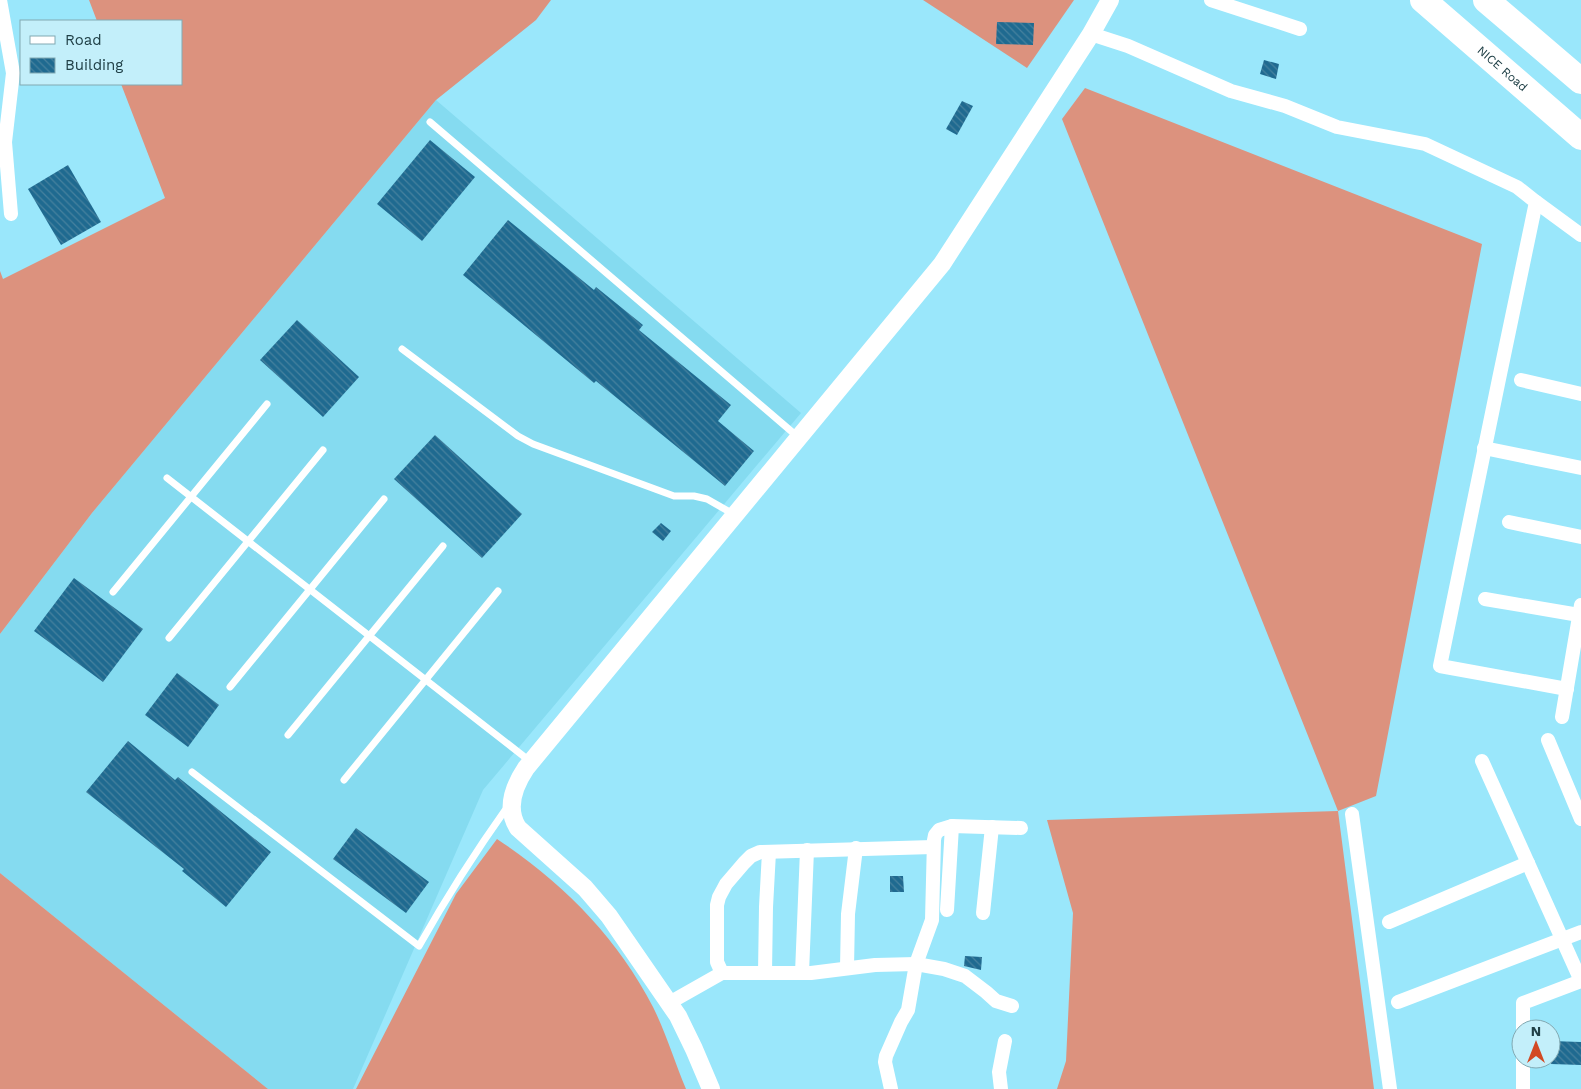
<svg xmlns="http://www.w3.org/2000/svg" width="1581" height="1089" font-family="'Work Sans',sans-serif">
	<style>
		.built { fill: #85dbf0 }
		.grass { fill: #dc927e }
		.building { fill: url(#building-back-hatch) }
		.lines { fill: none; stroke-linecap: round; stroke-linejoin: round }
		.service { stroke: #fff; stroke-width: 7 }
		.minor { stroke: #fff; stroke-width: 14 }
		.tertiary { stroke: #fff; stroke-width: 18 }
		.motorway { stroke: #fff; stroke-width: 26 }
		.labels { text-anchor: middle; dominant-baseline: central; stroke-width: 5; stroke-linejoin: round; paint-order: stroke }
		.street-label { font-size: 12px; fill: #204047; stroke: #c3effa }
	</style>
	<defs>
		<pattern id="building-back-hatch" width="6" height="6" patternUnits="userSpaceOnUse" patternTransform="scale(1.25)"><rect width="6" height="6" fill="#1f6a90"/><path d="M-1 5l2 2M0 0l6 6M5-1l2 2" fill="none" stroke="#46819e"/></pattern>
	</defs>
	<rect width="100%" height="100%" fill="#9ae7fb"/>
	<path class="built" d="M 436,100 L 801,413 L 483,790 L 353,1089 L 268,1089 L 0,873 L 0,634 L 92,513 Z"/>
	<g class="grass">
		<path d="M 89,0 L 551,0 L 536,20 L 436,100 L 92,513 L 0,634 L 0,271 L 3,279 L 165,198 L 121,84 L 181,84 L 181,21 L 97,21 Z"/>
		<path d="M 923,0 L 1074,0 L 1027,68 Z"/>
		<path d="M 1085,88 L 1482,244 L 1376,796 L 1338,811 L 1374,1089 L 1057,1089 L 1066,1061 L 1073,913 L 1047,820 L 1338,811 L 1062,119 Z"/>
		<path d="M 497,839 C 562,882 617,937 653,1007 C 666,1033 675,1063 686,1089 L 356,1089 L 456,894 Z"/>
		<path d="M 0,873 L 268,1089 L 0,1089 Z"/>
	</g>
	<g class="building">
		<path d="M 997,22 L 1034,23 L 1033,45 L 996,44 Z"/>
		<path d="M 1264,60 L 1279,64 L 1276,79 L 1260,74 Z"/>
		<path d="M 962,101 L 973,106 L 957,135 L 946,129 Z"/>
		<path d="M 430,140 L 475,177 L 422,241 L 377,204 Z"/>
		<path d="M 68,165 L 101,222 L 61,245 L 28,189 Z"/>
		<path d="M 508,220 L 594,290 L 596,287 L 643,325 L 639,330 L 731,405 L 718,421 L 754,451 L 725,486 L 596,381 L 594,383 L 463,275 Z"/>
		<path d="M 297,320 L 359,377 L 323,417 L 260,360 Z"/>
		<path d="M 435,435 L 522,514 L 482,558 L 394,479 Z"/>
		<path d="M 661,523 L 671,531 L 663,541 L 652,532 Z"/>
		<path d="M 74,578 L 143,629 L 103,682 L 34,631 Z"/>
		<path d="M 177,673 L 219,705 L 188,747 L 145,715 Z"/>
		<path d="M 128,741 L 175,780 L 178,777 L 271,852 L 226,907 L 182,871 L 184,869 L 86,792 Z"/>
		<path d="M 356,828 L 429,882 L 406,913 L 333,859 Z"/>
		<path d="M 890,876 L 903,876 L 904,892 L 890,892 Z"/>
		<path d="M 965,956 L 982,957 L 981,970 L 964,966 Z"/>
		<path d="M 1551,1041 L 1581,1042 L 1581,1065 L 1551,1064 Z"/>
	</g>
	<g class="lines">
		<g class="service">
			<path d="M 430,122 L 798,437"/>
			<path d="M 402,349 L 518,436 L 533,444 L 674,496 L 694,496 L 707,499 L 735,515"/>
			<path d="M 167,478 L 531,762"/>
			<path d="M 113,592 L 267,404"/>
			<path d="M 169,638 L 323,450"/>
			<path d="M 230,687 L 384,499"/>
			<path d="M 288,735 L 443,546"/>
			<path d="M 192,772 L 419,946 C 446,898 476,851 508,806"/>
			<path d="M 344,780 L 498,591"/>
		</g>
		<g class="minor">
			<path d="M 0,0 L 13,73 L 5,142 L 11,214"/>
			<path d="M 1211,0 L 1300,29"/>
			<path d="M 1091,34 L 1128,46 L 1231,91 L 1285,106 L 1337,127 L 1425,144 L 1517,187 L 1536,202 L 1499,379 L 1440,666 L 1567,689"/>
			<path d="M 1536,202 L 1581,235"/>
			<path d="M 1521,380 L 1581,394"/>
			<path d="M 1484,448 L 1581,468"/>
			<path d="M 1509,522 L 1581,537"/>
			<path d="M 1485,599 L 1579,615"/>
			<path d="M 1562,717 L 1581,605"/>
			<path d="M 1548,740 L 1581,819"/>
			<path d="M 1482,761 L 1581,981"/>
			<path d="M 1352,814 L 1390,1089"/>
			<path d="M 947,910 L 952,826"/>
			<path d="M 983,913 L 992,827"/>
			<path d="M 1389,922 L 1528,863"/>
			<path d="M 847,968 L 848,914 L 856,848"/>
			<path d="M 722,973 L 717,962 L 717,905 L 719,897 L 726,884 L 744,863 L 751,856 L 760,852 L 933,847"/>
			<path d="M 765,973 L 766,907 L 769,852"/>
			<path d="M 802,973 L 807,850"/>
			<path d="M 1398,1002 L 1581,932"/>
			<path d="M 669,1003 L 722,973 L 811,973 L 875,965 L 916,964 L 944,969 L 965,976 L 986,992 L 996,1001 L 1012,1006"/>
			<path d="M 1523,1029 L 1523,1003 L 1581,981"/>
			<path d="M 1523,1059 L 1523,1089"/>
			<path d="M 891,1089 L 885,1062 L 886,1056 L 901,1022 L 908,1010 L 916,964 L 932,920 L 934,840 L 935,835 L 939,830 L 952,826 L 1021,828"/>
			<path d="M 1001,1089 L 999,1072 L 1005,1041"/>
		</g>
		<path class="tertiary" d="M 711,1089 L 694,1049 L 678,1016 L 609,916 L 585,888 L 518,828 C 505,808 514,786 526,768 L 942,264 L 1091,34 L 1110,0"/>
		<g class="motorway">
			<path id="s1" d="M 1423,0 L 1581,137"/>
			<path d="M 1486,0 L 1581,81"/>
		</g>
	</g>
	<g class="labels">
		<g class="street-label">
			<text stroke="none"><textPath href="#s1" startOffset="105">NICE Road</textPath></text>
		</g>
	</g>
	<rect x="20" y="20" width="162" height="65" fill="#c3effa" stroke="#82a9b2"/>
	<rect x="30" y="36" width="25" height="8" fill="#ffffff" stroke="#82a9b2"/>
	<text x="65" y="45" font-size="15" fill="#204047">Road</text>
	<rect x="30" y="58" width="25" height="15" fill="url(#building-back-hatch)" stroke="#82a9b2"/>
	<text x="65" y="70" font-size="15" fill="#204047">Building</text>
	<g transform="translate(1536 1044)"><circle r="24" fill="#c3effa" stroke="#82a9b2"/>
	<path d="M0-4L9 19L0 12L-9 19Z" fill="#d24923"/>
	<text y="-8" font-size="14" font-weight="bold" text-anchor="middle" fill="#204047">N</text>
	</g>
</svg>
